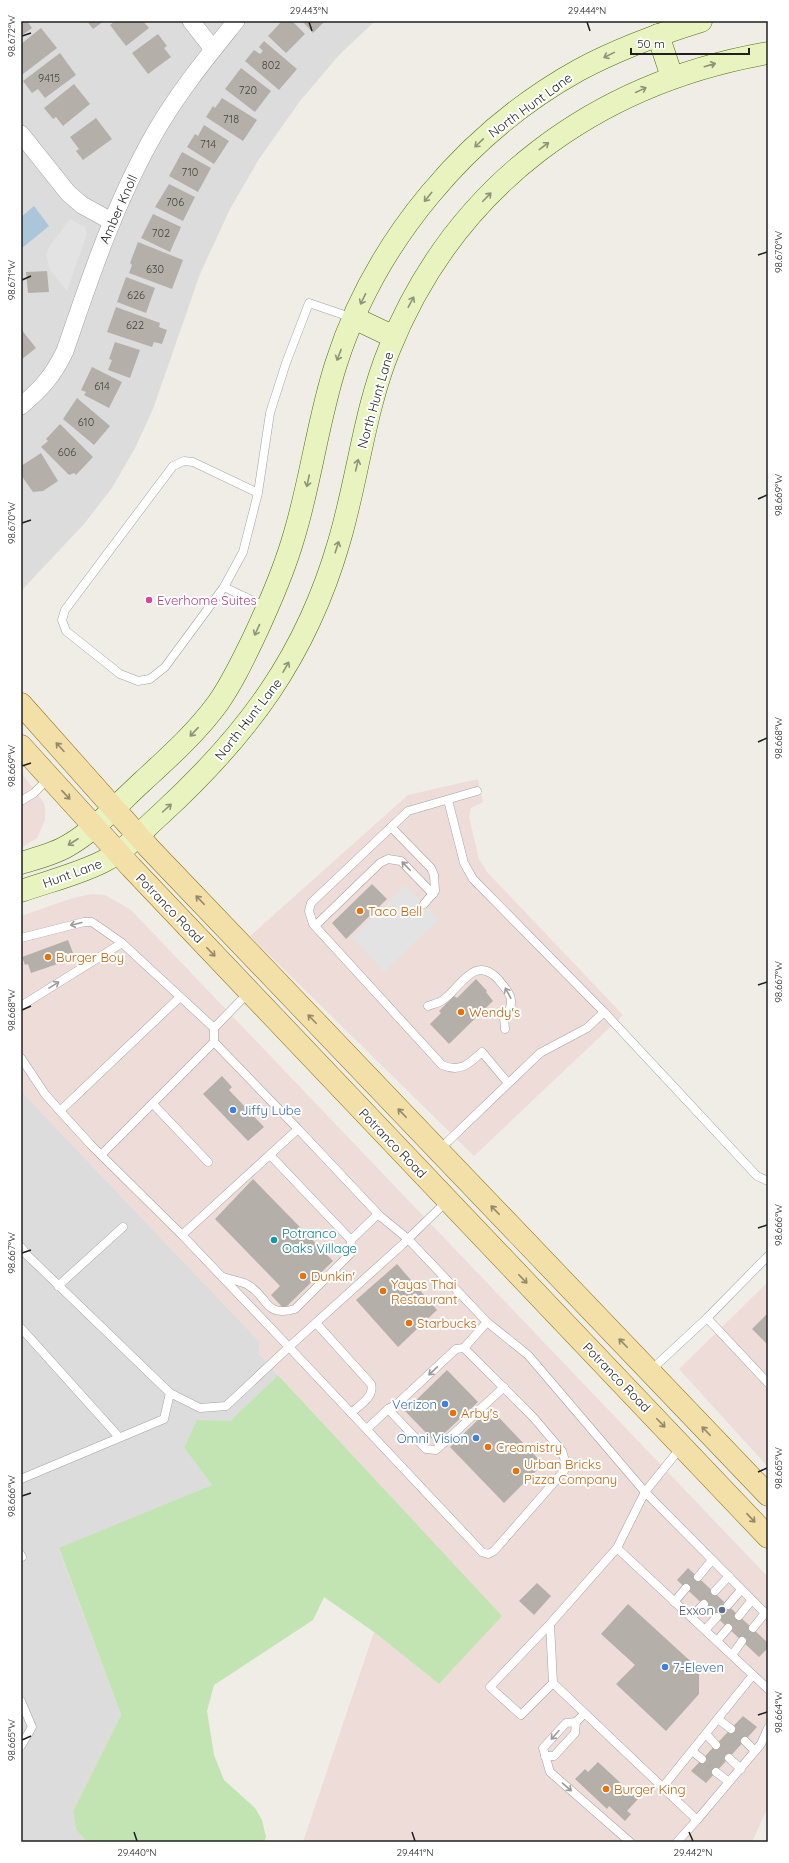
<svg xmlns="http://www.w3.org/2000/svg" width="789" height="1863" font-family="Quicksand,sans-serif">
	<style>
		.residential { fill: #dddcdc }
		.commercial { fill: #eedcd8 }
		.grass { fill: #c2e4b2 }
		.parking { fill: #e3e3e3 }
		.water { fill: #abc6d8 }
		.building { fill: #b4b0a9 }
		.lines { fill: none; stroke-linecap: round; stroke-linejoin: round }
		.service-casing { stroke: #a3a3a3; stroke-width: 9 }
		.minor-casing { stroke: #a3a3a3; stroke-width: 18 }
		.secondary-casing { stroke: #536c10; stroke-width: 23 }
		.primary-casing { stroke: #8b760f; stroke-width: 23 }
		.service { stroke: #fff; stroke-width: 8 }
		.minor { stroke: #fff; stroke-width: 17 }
		.secondary { stroke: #e8f3c0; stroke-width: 22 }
		.primary { stroke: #f3dfa8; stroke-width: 22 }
		.oneway { stroke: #8e9478 }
		.oneway2 { stroke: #94896a }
		.oneway3 { stroke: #9a9a9a }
		.ticks { fill: none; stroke: #1f1f1f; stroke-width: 1.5 }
		.hotel-dot { fill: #d1479c; stroke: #fff; stroke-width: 1.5 }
		.food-dot { fill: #e8710a; stroke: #fff; stroke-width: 1.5 }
		.shop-dot { fill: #3f7fe0; stroke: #fff; stroke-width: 1.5 }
		.culture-dot { fill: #0f9aa8; stroke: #fff; stroke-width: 1.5 }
		.service-dot { fill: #5c6f8a; stroke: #fff; stroke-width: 1.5 }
		.labels { text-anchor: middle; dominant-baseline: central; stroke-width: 4; stroke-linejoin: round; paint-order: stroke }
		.number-label { font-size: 11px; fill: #444342 }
		.street-label { font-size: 13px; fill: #1f1f1f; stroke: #fff }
		.hotel-label { font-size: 13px; fill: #b23c85; stroke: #fff; text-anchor: start }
		.food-label { font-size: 13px; fill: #c56008; stroke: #fff; text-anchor: start }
		.shop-label { font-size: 13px; fill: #366cbe; stroke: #fff; text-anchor: start }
		.culture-label { font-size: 13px; fill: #0d838f; stroke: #fff; text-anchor: start }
		.service-label { font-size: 13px; fill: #4e5e75; stroke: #fff; text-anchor: end }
		.neatline { fill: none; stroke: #1f1f1f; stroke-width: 1.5 }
		.ticks-label { font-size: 10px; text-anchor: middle; fill: #1f1f1f }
	</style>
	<rect width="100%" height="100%" fill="#efede6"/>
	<g class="residential">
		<path d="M 21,21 L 375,21 L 340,54 L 300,101 L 259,159 L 230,209 L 200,274 L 153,409 L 135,448 L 112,488 L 84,524 L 21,591 Z"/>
		<path d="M 21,1091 L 260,1342 L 259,1354 L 278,1375 L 230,1421 L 184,1448 L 212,1485 L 59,1549 L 121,1715 L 73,1811 L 76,1830 L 87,1842 L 21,1842 Z"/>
	</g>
	<g class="commercial">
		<path d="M 21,772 L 44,803 L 45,810 L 45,820 L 37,838 L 21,848 Z"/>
		<path d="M 478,779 L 483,802 L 471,808 L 469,817 L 479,859 L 487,872 L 623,1015 L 474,1156 L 250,936 L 408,795 Z"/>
		<path d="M 92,894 L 105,895 L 131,910 L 768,1577 L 768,1807 L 752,1842 L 303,1842 L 374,1632 L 439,1684 L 501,1616 L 259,1354 L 260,1342 L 21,1091 L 21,916 L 73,898 Z"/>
		<path d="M 768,1282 L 768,1467 L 679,1369 Z"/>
	</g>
	<path class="grass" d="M 278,1375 L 502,1616 L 439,1684 L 374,1632 L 324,1597 L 313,1620 L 214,1685 L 207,1711 L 214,1755 L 224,1780 L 255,1808 L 262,1820 L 266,1837 L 264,1842 L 87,1842 L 76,1830 L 73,1811 L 121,1715 L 59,1548 L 212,1485 L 184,1448 L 197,1420 L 230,1421 Z"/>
	<g class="parking">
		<path d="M 70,219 L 85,227 L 87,234 L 67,291 L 50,270 L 46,254 L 51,244 Z"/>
		<path d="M 406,885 L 439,920 L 384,972 L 352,938 Z"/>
	</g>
	<path class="water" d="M 34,206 L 49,226 L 22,248 L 21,251 L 21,217 Z"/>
	<g class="building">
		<path d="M 21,21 L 27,21 L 32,28 L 21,36 Z"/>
		<path d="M 87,21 L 104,21 L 93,29 Z"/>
		<path d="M 115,21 L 143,21 L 149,28 L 126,46 L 110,25 Z"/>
		<path d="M 282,21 L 292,21 L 305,34 L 286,53 L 268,36 Z"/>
		<path d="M 302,21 L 325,21 L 313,33 Z"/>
		<path d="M 41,28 L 57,48 L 23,74 L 21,72 L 21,44 Z"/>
		<path d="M 158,34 L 167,46 L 164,48 L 171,57 L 148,74 L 132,53 Z"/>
		<path d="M 264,41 L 297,69 L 279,90 L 245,61 L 254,50 L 260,54 L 263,51 L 259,47 Z"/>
		<path d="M 60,53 L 76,75 L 45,98 L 38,89 L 32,93 L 23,81 Z"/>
		<path d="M 241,68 L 271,91 L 255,112 L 225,89 Z"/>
		<path d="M 74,84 L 90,104 L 63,126 L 56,117 L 53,119 L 44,108 Z"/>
		<path d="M 222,98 L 257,120 L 243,141 L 206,117 L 213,106 L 215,108 Z"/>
		<path d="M 96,118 L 112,139 L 83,160 L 76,151 L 79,149 L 70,137 Z"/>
		<path d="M 204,125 L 229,141 L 214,164 L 187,147 L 195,134 L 198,136 Z"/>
		<path d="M 182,152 L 211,168 L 198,192 L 169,176 Z"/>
		<path d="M 169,184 L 195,197 L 183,221 L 155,207 Z"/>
		<path d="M 153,214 L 181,227 L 170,252 L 141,238 Z"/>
		<path d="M 138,242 L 183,260 L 172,289 L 129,273 L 132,265 L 130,263 Z"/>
		<path d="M 47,271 L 49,292 L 28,293 L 26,272 Z"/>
		<path d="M 126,277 L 155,288 L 146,313 L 117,302 Z"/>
		<path d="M 116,307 L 160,323 L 159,327 L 167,330 L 162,344 L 154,342 L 152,347 L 107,332 Z"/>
		<path d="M 21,329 L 36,348 L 21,360 Z"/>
		<path d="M 115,342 L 140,350 L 130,378 L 108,370 L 112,360 L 109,359 Z"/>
		<path d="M 92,367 L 122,382 L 109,408 L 84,395 L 86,392 L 81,390 Z"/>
		<path d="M 77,398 L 110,426 L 94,445 L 63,419 Z"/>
		<path d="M 60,424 L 93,457 L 76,475 L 74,473 L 69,475 L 41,447 L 48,441 L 46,439 Z"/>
		<path d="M 41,453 L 58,481 L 43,491 L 33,492 L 21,475 L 21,466 Z"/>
		<path d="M 372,884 L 387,899 L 346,939 L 332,923 Z"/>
		<path d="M 68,940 L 75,958 L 31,973 L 28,964 L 25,965 L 22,957 Z"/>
		<path d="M 476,979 L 487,991 L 486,992 L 493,1001 L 449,1044 L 430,1024 L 441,1013 L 439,1011 L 454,996 L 457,998 Z"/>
		<path d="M 222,1076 L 232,1087 L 229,1090 L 264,1127 L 248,1141 L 203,1094 Z"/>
		<path d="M 253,1179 L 333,1261 L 284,1309 L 271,1295 L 280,1286 L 215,1219 Z"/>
		<path d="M 397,1264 L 437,1310 L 398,1347 L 356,1300 Z"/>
		<path d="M 768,1313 L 768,1345 L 752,1329 Z"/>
		<path d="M 447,1370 L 478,1402 L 435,1442 L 405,1411 Z"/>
		<path d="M 490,1408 L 543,1464 L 504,1503 L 450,1447 Z"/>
		<path d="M 688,1568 L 768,1643 L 768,1648 L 759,1657 L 677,1580 Z"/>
		<path d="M 537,1583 L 551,1596 L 534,1615 L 519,1601 Z"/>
		<path d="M 628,1604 L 699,1669 L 699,1694 L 666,1731 L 616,1684 L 635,1665 L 601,1634 Z"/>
		<path d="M 743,1716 L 757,1727 L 706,1783 L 691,1771 Z"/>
		<path d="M 598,1762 L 638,1799 L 627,1811 L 631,1814 L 625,1821 L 609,1806 L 607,1809 L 575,1779 L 585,1769 L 588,1772 Z"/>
	</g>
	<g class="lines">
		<g class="service-casing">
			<g id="service">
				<path d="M 258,493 L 193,462 L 184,461 L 173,466 L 65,610 L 62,620 L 66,631 L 120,674 L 138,681 L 150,679 L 165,667 L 224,587 L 243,552 L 258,493 L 270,413 L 286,363 L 309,303 L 353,318"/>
				<path d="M 224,587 L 266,607"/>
				<path d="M 477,791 L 408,811 L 311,903 L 309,911 L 313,924 L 442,1065 C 460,1073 469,1064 482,1052 L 508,1083"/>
				<path d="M 448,800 L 464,863 L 473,879 L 604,1012 L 757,1176 L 768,1181"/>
				<path d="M 21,801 L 34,793 L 49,778"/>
				<path d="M 391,827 L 431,868 L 434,875 L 435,891 L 424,904"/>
				<path d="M 315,926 L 380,863 L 388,859 L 401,861 L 433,894"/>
				<path d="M 21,938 L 84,922 L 92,922 L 122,943 L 214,1028"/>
				<path d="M 21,1006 L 122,943"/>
				<path d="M 428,1006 C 433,1004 439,1003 443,1000 C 460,988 474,955 497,978 C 502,984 507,989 510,996 C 513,1004 509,1012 504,1018 L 505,1029"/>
				<path d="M 214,1042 L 298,1129"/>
				<path d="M 21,1058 L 45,1094 L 60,1111 L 91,1145 L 182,1235 L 298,1129 L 380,1216 L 408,1239 L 487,1322 L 464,1348 L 533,1417 L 562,1451 L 565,1461 L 564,1471 L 494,1551 L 488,1554 L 482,1552 L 289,1347 L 403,1244 L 408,1239 L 447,1201"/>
				<path d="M 153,1104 L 208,1162"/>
				<path d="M 60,1111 L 180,997"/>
				<path d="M 439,1150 L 540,1053 L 587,1028 L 604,1012"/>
				<path d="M 101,1155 L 214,1042 L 214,1028 L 249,992"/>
				<path d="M 270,1155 L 351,1240 L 378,1214"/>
				<path d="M 21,1247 L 27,1255 L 170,1393 L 164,1419 L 21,1479"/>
				<path d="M 223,1277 C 231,1280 241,1281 248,1285 C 268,1296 264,1318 295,1309 L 350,1254 L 351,1240"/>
				<path d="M 58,1286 L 123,1227"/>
				<path d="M 707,1318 L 768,1383"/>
				<path d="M 487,1322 L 528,1355 L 645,1492 L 682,1446"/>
				<path d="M 316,1323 L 371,1384 C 375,1396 360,1405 351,1413"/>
				<path d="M 21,1328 L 119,1437"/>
				<path d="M 650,1371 L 707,1318 L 768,1256"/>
				<path d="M 170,1393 L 200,1408 L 226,1406 L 289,1347 L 182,1235"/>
				<path d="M 388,1409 L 397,1404 L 456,1349 L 464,1348"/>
				<path d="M 367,1429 L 388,1409 L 426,1449 L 436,1450 L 504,1387"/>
				<path d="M 617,1548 L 768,1689"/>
				<path d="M 21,1555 L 22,1557"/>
				<path d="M 698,1577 L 712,1560"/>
				<path d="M 715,1591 L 729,1576"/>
				<path d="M 674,1602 L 686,1588"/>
				<path d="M 728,1605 L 741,1590"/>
				<path d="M 739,1616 L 752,1600"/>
				<path d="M 691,1617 L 704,1604"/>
				<path d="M 550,1624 L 553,1683"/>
				<path d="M 753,1628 L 765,1613"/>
				<path d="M 705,1630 L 717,1617"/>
				<path d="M 717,1641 L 728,1628"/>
				<path d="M 732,1655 L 742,1641"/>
				<path d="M 21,1701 L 32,1727 L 21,1746"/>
				<path d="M 584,1714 L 576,1722 L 566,1723 L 543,1748 L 550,1772 L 630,1842"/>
				<path d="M 718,1719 L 731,1729"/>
				<path d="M 706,1734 L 716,1745"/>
				<path d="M 745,1741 L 755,1751"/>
				<path d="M 692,1751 L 702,1759"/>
				<path d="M 545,1756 L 554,1756 L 575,1733 L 576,1722"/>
				<path d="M 729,1758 L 741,1769"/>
				<path d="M 716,1772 L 729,1782"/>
				<path d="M 662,1788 L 753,1675"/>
				<path d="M 697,1820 L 761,1744 L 768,1728"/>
				<path d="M 677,1842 L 697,1820 L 553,1683 L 521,1715 L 490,1687 L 550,1624 L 617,1548 L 645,1492 L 768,1616"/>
			</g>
		</g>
		<g class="minor-casing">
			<g id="minor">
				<path d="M 191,21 L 213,49"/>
				<path d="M 21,134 L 68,193 L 82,205 L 111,221"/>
				<path d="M 21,406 C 42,388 53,376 65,351 C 91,275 116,200 156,131 C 179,91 208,56 236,21"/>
			</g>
		</g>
		<g class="secondary-casing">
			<g id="secondary">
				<path d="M 658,35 L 672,77"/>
				<path d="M 354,318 L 394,337"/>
				<path d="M 21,863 C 37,858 55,854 69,845 C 95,830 120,802 143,781 C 169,757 197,732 218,703 C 232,683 243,660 254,637 C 269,605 284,571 294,536 C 311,480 318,420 336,364 C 375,241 467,132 579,70 C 618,49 659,34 701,21"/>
				<path d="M 21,891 C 49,881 80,874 106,860 C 126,850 144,829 161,814 C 248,734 306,656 339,542 C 358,478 364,412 389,350 C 455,185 596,83 768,53"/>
			</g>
		</g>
		<g class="primary-casing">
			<g id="primary">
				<path d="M 21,704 L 150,849 L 768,1495"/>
				<path d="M 21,746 L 131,867 L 768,1537"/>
			</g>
		</g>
		<use href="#service" class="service"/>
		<use href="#minor" class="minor"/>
		<use href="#secondary" class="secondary"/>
		<use href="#primary" class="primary"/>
	</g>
	<defs><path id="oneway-shaft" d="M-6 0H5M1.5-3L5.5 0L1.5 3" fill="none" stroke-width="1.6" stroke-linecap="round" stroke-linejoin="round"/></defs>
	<g class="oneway">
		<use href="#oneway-shaft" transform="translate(609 55) rotate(154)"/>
		<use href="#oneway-shaft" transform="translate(710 65) rotate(-16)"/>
		<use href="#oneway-shaft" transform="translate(641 90) rotate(-25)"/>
		<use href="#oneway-shaft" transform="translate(479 143) rotate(136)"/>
		<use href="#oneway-shaft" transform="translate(544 146) rotate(-37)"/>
		<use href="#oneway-shaft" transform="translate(428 197) rotate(129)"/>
		<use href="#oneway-shaft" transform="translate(487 197) rotate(-46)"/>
		<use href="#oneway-shaft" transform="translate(363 299) rotate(116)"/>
		<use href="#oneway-shaft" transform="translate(411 302) rotate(-62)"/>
		<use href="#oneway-shaft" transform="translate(339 355) rotate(111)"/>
		<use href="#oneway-shaft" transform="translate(357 465) rotate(-77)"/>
		<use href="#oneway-shaft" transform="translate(308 481) rotate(102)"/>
		<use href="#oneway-shaft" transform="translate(337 547) rotate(-72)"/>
		<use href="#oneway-shaft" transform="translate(257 630) rotate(115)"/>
		<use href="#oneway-shaft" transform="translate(286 667) rotate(-60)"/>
		<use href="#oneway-shaft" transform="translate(194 732) rotate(133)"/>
		<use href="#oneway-shaft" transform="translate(167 808) rotate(-42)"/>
		<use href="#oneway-shaft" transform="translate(73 842) rotate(147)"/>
	</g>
	<g class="oneway2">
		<use href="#oneway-shaft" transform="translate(60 747) rotate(-132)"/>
		<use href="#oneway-shaft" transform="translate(66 795) rotate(47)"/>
		<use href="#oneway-shaft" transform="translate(200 900) rotate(-134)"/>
		<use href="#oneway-shaft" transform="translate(211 952) rotate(46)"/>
		<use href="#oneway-shaft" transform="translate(312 1019) rotate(-134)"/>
		<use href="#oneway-shaft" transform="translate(402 1113) rotate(-134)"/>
		<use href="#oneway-shaft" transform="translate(495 1210) rotate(-134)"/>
		<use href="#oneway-shaft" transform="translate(523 1279) rotate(46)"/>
		<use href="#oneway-shaft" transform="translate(623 1343) rotate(-134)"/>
		<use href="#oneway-shaft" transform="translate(661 1423) rotate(46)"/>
		<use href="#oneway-shaft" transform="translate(706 1431) rotate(-134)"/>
		<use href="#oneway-shaft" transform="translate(751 1518) rotate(47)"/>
	</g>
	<g class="oneway3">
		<use href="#oneway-shaft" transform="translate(406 866) rotate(-134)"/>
		<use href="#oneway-shaft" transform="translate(76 924) rotate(166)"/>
		<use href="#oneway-shaft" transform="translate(54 985) rotate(-32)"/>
		<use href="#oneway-shaft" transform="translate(508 993) rotate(-118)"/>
		<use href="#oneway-shaft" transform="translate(433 1371) rotate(137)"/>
		<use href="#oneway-shaft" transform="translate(555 1735) rotate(132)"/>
		<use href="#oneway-shaft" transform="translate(567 1787) rotate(41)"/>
	</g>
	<path class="ticks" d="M 309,22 L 312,31M 587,22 L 590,31M 22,36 L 31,33M 758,255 L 767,252M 22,280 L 31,276M 758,499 L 767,495M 22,523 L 31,520M 758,742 L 767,738M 22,766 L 31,763M 758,985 L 767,982M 22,1010 L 31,1006M 758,1228 L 767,1225M 22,1253 L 31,1250M 758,1472 L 767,1468M 22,1496 L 31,1493M 758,1715 L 767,1712M 22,1740 L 31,1736M 134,1832 L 137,1841M 412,1832 L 415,1841M 689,1832 L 693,1841"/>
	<circle class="hotel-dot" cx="149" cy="600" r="4"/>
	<g class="food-dot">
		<circle cx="360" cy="911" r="4"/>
		<circle cx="48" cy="957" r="4"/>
		<circle cx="461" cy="1012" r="4"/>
		<circle cx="303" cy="1276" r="4"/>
		<circle cx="383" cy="1291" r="4"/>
		<circle cx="409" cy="1323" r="4"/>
		<circle cx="453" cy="1413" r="4"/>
		<circle cx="488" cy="1447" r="4"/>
		<circle cx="516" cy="1471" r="4"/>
		<circle cx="606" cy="1789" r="4"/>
	</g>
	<g class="shop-dot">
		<circle cx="233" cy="1110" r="4"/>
		<circle cx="445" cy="1404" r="4"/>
		<circle cx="476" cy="1438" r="4"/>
		<circle cx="665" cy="1667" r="4"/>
	</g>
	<circle class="culture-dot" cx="274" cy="1240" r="4"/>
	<circle class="service-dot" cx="722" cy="1610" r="4"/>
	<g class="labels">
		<g class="number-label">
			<text x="271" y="65">802</text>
			<text x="49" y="78">9415</text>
			<text x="248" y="90">720</text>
			<text x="231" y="119">718</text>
			<text x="208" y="144">714</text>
			<text x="190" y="172">710</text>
			<text x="175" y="202">706</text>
			<text x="161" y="233">702</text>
			<text x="155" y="269">630</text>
			<text x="136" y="295">626</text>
			<text x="135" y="325">622</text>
			<text x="102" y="386">614</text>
			<text x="86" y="422">610</text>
			<text x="67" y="452">606</text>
		</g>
		<g class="street-label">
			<text transform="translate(530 105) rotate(-36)">North Hunt Lane</text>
			<text transform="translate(118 209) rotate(-66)">Amber Knoll</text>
			<text transform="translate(375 400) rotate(-74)">North Hunt Lane</text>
			<text transform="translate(248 719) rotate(-52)">North Hunt Lane</text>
			<text transform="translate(72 873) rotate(-20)">Hunt Lane</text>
			<text transform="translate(170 908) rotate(46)">Potranco Road</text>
			<text transform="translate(393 1143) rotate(46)">Potranco Road</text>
			<text transform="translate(617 1377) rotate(46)">Potranco Road</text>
		</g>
		<g class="hotel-label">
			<text x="157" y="600">Everhome Suites</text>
		</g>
		<g class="food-label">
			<text x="368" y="911">Taco Bell</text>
			<text x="56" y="957">Burger Boy</text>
			<text x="469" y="1012">Wendy's</text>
			<text x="311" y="1276">Dunkin'</text>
			<text x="391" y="1284">Yayas Thai<tspan x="391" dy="15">Restaurant</tspan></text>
			<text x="417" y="1323">Starbucks</text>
			<text x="461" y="1413">Arby's</text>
			<text x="496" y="1447">Creamistry</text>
			<text x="524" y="1464">Urban Bricks<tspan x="524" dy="15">Pizza Company</tspan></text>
			<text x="614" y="1789">Burger King</text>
		</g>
		<g class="shop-label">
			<text x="241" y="1110">Jiffy Lube</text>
			<text x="437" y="1404" text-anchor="end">Verizon</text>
			<text x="468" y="1438" text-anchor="end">Omni Vision</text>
			<text x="673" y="1667">7-Eleven</text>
		</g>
		<g class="culture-label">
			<text x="282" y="1233">Potranco<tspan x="282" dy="15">Oaks Village</tspan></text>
		</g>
		<g class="service-label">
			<text x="714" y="1610">Exxon</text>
		</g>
	</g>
	<rect width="789" height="1863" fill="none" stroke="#ffffff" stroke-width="44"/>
	<path d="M631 48v6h118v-6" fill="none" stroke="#1f1f1f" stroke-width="2"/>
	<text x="637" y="48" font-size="12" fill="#1f1f1f" stroke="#ffffff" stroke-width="3" paint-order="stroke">50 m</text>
	<rect x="22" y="22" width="745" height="1819" class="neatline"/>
	<g class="ticks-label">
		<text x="309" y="14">29.443°N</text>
		<text x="587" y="14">29.444°N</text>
		<text transform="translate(11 36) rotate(-90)" y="4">98.672°W</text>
		<text transform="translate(778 252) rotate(-90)" y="4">98.670°W</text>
		<text transform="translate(11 280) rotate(-90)" y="4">98.671°W</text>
		<text transform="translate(778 495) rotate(-90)" y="4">98.669°W</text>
		<text transform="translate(11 523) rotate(-90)" y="4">98.670°W</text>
		<text transform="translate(778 738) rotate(-90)" y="4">98.668°W</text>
		<text transform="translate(11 766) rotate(-90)" y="4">98.669°W</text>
		<text transform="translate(778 982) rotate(-90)" y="4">98.667°W</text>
		<text transform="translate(11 1010) rotate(-90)" y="4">98.668°W</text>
		<text transform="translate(778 1225) rotate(-90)" y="4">98.666°W</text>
		<text transform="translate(11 1253) rotate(-90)" y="4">98.667°W</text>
		<text transform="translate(778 1468) rotate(-90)" y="4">98.665°W</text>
		<text transform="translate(11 1496) rotate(-90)" y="4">98.666°W</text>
		<text transform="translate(778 1712) rotate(-90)" y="4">98.664°W</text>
		<text transform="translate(11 1740) rotate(-90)" y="4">98.665°W</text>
		<text x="137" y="1856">29.440°N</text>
		<text x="415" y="1856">29.441°N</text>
		<text x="693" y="1856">29.442°N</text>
	</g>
</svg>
